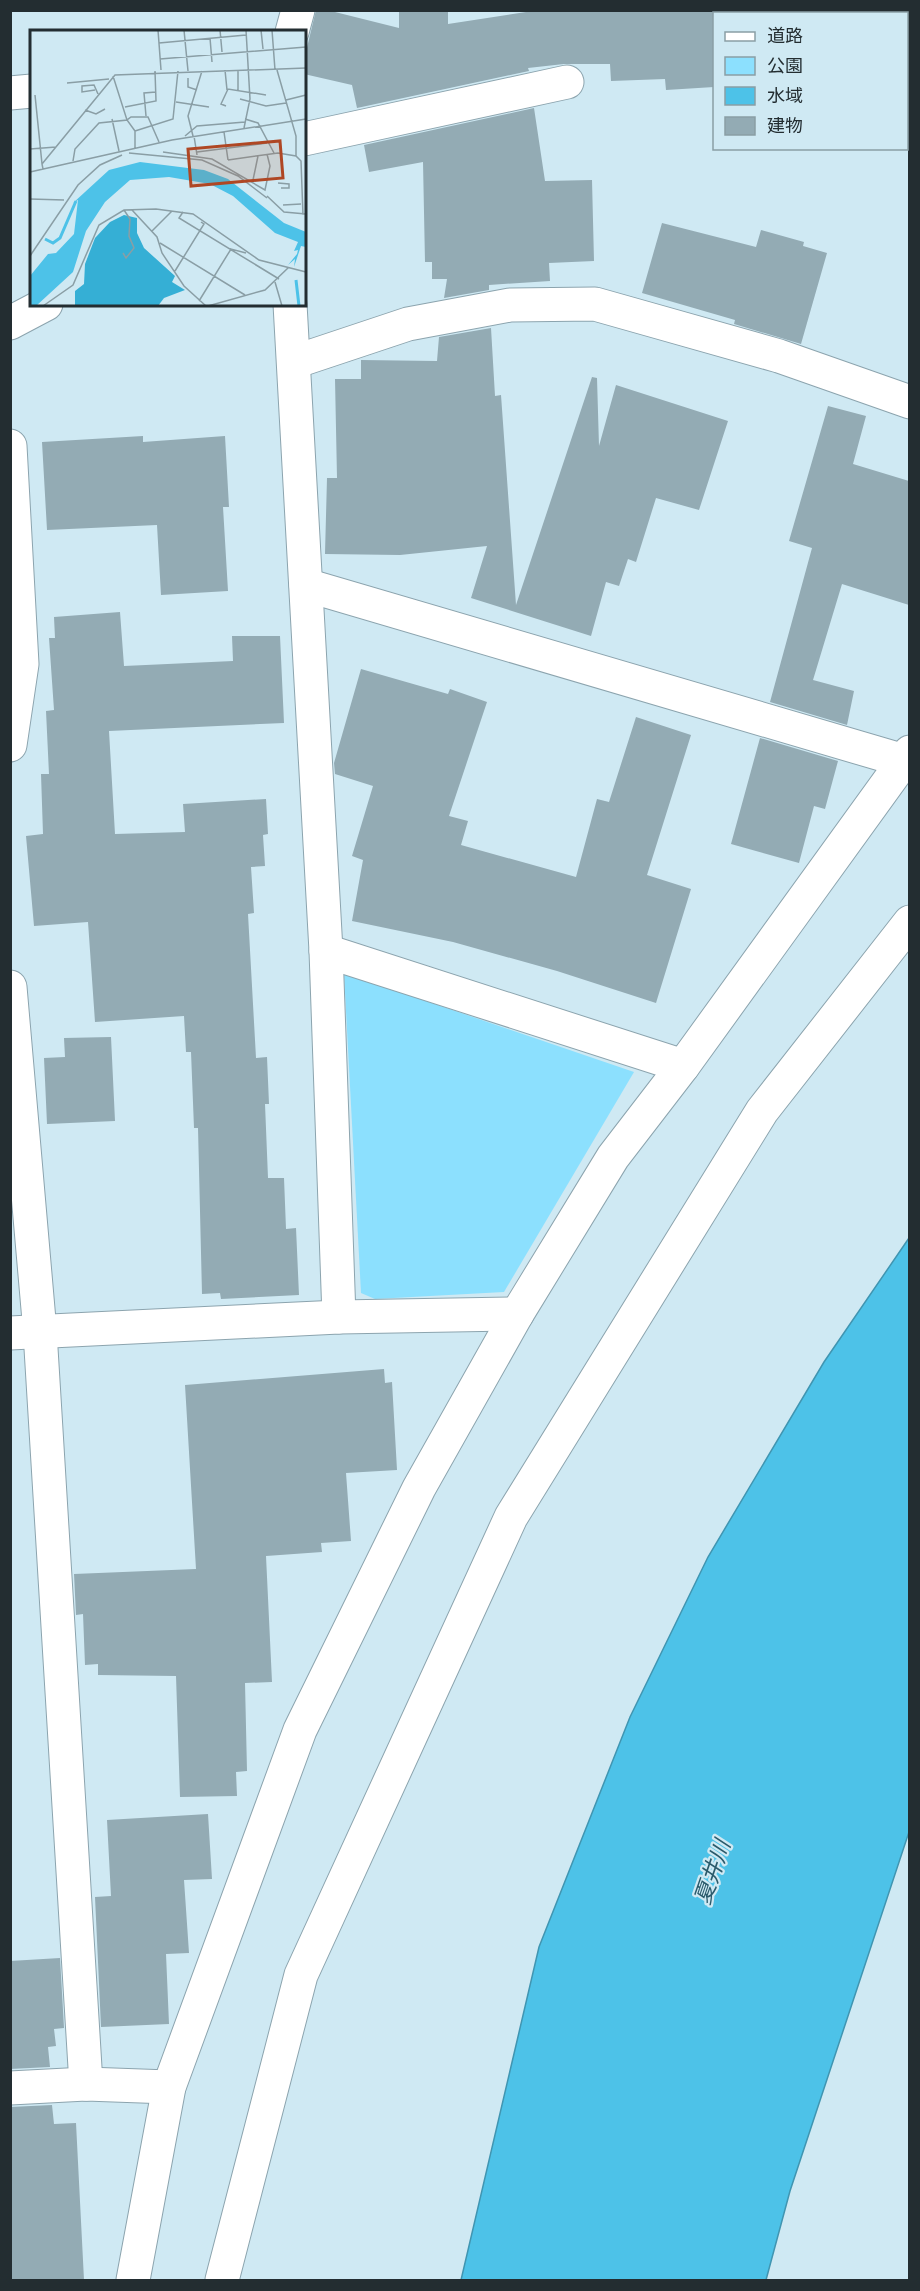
<svg xmlns="http://www.w3.org/2000/svg" width="920" height="2291" font-family="'Asap Condensed','Noto Sans JP',sans-serif">
	<style>
		.green { fill: #8ce0fe }
		.water { fill: #4dc2e8; stroke: #4095b1; stroke-width: 1.5 }
		.building { fill: #93abb4 }
		.lines { fill: none; stroke-linecap: round; stroke-linejoin: round }
		.street-casing { stroke: #8ca4ae; stroke-width: 35 }
		.street { stroke: #fff; stroke-width: 33 }
		.labels { text-anchor: middle; dominant-baseline: central; stroke-width: 4.5; stroke-linejoin: round; paint-order: stroke }
		.water-label { font-size: 22px; font-style: italic; fill: #2a5a6b; stroke: #cfe9f3 }
		.inset-river { fill: none; stroke: #4dc2e8; stroke-width: 3 }
		.inset-road { fill: none; stroke: #8a9ea5; stroke-width: 1.5 }
		.view { fill: #af4724; fill-opacity: 0.15; stroke: #af4724; stroke-width: 3 }
		.inset-edge { fill: none; stroke: #232d31; stroke-width: 3 }
	</style>
	<rect width="100%" height="100%" fill="#cfe9f3"/>
	<path class="green" d="M 344,973 L 634,1072 L 504,1292 L 375,1299 L 361,1293 Z"/>
	<path class="water" d="M 909,1238 L 909,1832 L 790,2191 L 766,2280 L 461,2280 L 539,1947 L 630,1717 L 708,1557 L 824,1362 Z"/>
	<g class="building">
		<path d="M 316,10 L 327,10 L 399,28 L 399,10 L 448,10 L 448,24 L 539,10 L 714,10 L 714,87 L 666,90 L 665,79 L 611,81 L 610,64 L 564,64 L 528,68 L 529,71 L 357,108 L 352,85 L 304,74 L 304,60 Z"/>
		<path d="M 534,108 L 545,181 L 592,180 L 594,261 L 549,263 L 550,281 L 489,285 L 489,290 L 444,298 L 447,279 L 432,279 L 432,262 L 425,262 L 423,162 L 369,172 L 364,145 Z"/>
		<path d="M 662,223 L 756,247 L 761,230 L 804,242 L 803,246 L 827,253 L 801,344 L 734,324 L 735,320 L 642,293 Z"/>
		<path d="M 491,328 L 495,396 L 501,395 L 516,605 L 592,377 L 597,378 L 599,446 L 616,385 L 728,421 L 699,510 L 656,498 L 636,562 L 628,559 L 619,586 L 606,582 L 591,636 L 471,598 L 487,546 L 400,555 L 325,554 L 327,478 L 337,478 L 335,379 L 361,379 L 361,360 L 437,361 L 439,337 Z"/>
		<path d="M 828,406 L 866,416 L 853,464 L 909,481 L 909,605 L 842,584 L 813,680 L 854,691 L 847,725 L 770,702 L 812,548 L 789,541 Z"/>
		<path d="M 143,436 L 143,442 L 225,436 L 229,507 L 223,507 L 228,591 L 161,595 L 157,525 L 47,530 L 42,442 Z"/>
		<path d="M 120,612 L 124,666 L 233,661 L 232,636 L 280,636 L 284,723 L 109,731 L 115,834 L 185,832 L 183,804 L 266,799 L 268,834 L 263,835 L 265,866 L 251,867 L 254,913 L 248,914 L 256,1058 L 267,1057 L 269,1104 L 265,1104 L 268,1178 L 284,1178 L 286,1229 L 296,1228 L 299,1295 L 221,1299 L 220,1293 L 202,1294 L 198,1128 L 194,1128 L 191,1052 L 186,1052 L 184,1016 L 95,1022 L 88,922 L 34,926 L 26,836 L 43,834 L 41,774 L 49,774 L 46,711 L 54,710 L 49,638 L 55,638 L 54,617 Z"/>
		<path d="M 361,669 L 448,694 L 450,689 L 487,702 L 449,816 L 468,821 L 461,845 L 576,877 L 597,799 L 609,802 L 636,717 L 691,735 L 647,875 L 691,889 L 656,1003 L 557,971 L 453,942 L 352,921 L 363,860 L 352,856 L 373,786 L 335,774 L 334,763 Z"/>
		<path d="M 760,738 L 838,761 L 825,809 L 814,806 L 799,863 L 731,844 Z"/>
		<path d="M 111,1037 L 115,1121 L 47,1124 L 44,1058 L 65,1057 L 64,1038 Z"/>
		<path d="M 384,1369 L 385,1383 L 392,1382 L 397,1470 L 346,1473 L 351,1541 L 321,1543 L 322,1552 L 266,1556 L 272,1682 L 245,1683 L 247,1771 L 236,1772 L 237,1796 L 180,1797 L 176,1676 L 98,1675 L 98,1664 L 85,1665 L 83,1614 L 76,1615 L 74,1574 L 196,1569 L 185,1385 Z"/>
		<path d="M 208,1814 L 212,1879 L 184,1880 L 189,1953 L 166,1954 L 169,2024 L 101,2027 L 95,1897 L 111,1896 L 107,1820 Z"/>
		<path d="M 60,1958 L 64,2028 L 54,2029 L 56,2046 L 48,2047 L 50,2067 L 10,2069 L 10,1961 Z"/>
		<path d="M 52,2105 L 54,2124 L 76,2123 L 84,2280 L 10,2280 L 10,2107 Z"/>
	</g>
	<g class="lines">
		<g class="street-casing">
			<g id="street">
				<path d="M 292,32 L 298,10"/>
				<path d="M 10,93 L 32,91"/>
				<path d="M 304,139 L 567,82"/>
				<path d="M 290,304 L 326,951 L 339,1317"/>
				<path d="M 10,323 L 46,304"/>
				<path d="M 294,362 L 408,324 L 510,305 L 595,304 L 779,356 L 910,402"/>
				<path d="M 10,446 L 22,664 L 10,745"/>
				<path d="M 306,585 L 901,760"/>
				<path d="M 326,951 L 683,1066"/>
				<path d="M 10,987 L 40,1332 L 86,2084"/>
				<path d="M 10,1333 L 339,1317 L 517,1314"/>
				<path d="M 10,2088 L 86,2084 L 169,2087"/>
				<path d="M 133,2280 L 169,2087 L 300,1730 L 419,1488 L 517,1314 L 613,1157 L 683,1066 L 910,752"/>
				<path d="M 222,2280 L 301,1975 L 511,1517 L 762,1111 L 910,922"/>
			</g>
		</g>
		<use href="#street" class="street"/>
	</g>
	<g class="labels">
		<g class="water-label">
			<text transform="translate(712 1872) rotate(-71)">夏井川</text>
		</g>
	</g>
	<g transform="translate(30 30)">
		<rect width="276" height="276" fill="#cfe9f3"/>
		<path d="M 94,185 L 107,188 L 107,203 L 114,218 L 145,246 L 142,252 L 155,260 L 134,268 L 128,276 L 45,276 L 45,261 L 54,254 L 55,234 L 65,208 L 80,192 Z" fill="#35afd5"/>
		<path d="M 110,132 L 174,140 L 198,149 L 254,193 L 276,202 L 276,217 L 271,216 L 264,237 L 265,229 L 258,235 L 267,224 L 268,220 L 264,221 L 268,212 L 245,203 L 203,166 L 180,154 L 139,147 L 100,150 L 75,172 L 56,201 L 43,242 L 6,276 L 0,276 L 0,246 L 18,224 L 26,223 L 44,204 L 48,170 L 43,173 L 79,140 Z" fill="#4dc2e8"/>
		<path class="inset-river" d="M 15,209 L 23,213 L 30,208 L 46,171M 266,250 L 269,276"/>
		<path class="inset-road" d="M 128,0 L 131,40M 154,0 L 158,41M 190,0 L 192,22M 231,0 L 233,19M 242,0 L 245,40M 180,8 L 182,32M 129,13 L 216,5M 130,29 L 276,17M 195,40 L 197,60M 208,40 L 208,60M 247,40 L 266,106 L 266,126M 158,48 L 158,57 L 167,60M 37,53 L 79,49M 65,60 L 52,62 L 52,56 L 64,55 L 68,64M 5,65 L 12,134M 210,69 L 236,76 L 256,73M 256,70 L 276,65M 146,72 L 179,77M 196,76 L 191,74 L 198,59 L 236,65M 95,77 L 126,71 L 125,41M 55,80 L 66,84 L 75,79M 116,86 L 114,63 L 126,62M 82,89 L 89,121M 215,89 L 228,93 L 244,123M 214,98 L 220,69 L 216,0M 105,101 L 143,89 L 148,41M 194,102 L 198,130M 155,106 L 167,96 L 215,92M 163,106 L 158,86 L 172,41M 164,106 L 167,125M 0,119 L 26,117M 105,119 L 105,101 L 97,90 L 101,87 L 118,87 L 129,112M 133,122 L 182,129 L 235,160 L 240,136 L 237,124M 167,122 L 237,113M 99,123 L 172,130 L 208,146 L 237,168M 198,130 L 248,123 L 266,126 L 271,131 L 273,185M 43,131 L 45,119 L 69,93 L 97,90 L 83,46M 13,139 L 12,134 L 85,45 L 276,38M 0,142 L 142,110 L 276,89M 223,150 L 228,126M 248,153 L 259,154 L 259,158 L 251,158M 237,166 L 254,182 L 276,184M 0,169 L 34,170M 253,175 L 271,174M 102,180 L 127,207 L 132,223 L 154,256 L 176,276M 153,182 L 149,188 L 249,249M 122,201 L 142,181M 130,213 L 215,265M 93,223 L 96,228 L 104,218 L 99,206 L 100,189 L 94,180M 0,226 L 48,155 L 70,135 L 92,125M 145,241 L 174,194 L 171,192M 245,252 L 252,276M 169,271 L 201,219 L 216,223M 13,276 L 43,255 L 69,195 L 94,180 L 126,179 L 163,184 L 229,230 L 276,242M 178,276 L 235,260 L 258,238"/>
		<path class="view" d="M 250,111 L 253,148 L 161,156 L 158,119 Z"/>
		<rect width="276" height="276" class="inset-edge"/>
	</g>
	<rect width="920" height="2291" fill="none" stroke="#232d31" stroke-width="24"/>
	<rect x="713" y="12" width="195" height="138" fill="#cfe9f3" stroke="#8a9ea5" stroke-width="1.5"/>
	<rect x="725" y="32" width="30" height="9" fill="#ffffff" stroke="#8a9ea5" stroke-width="1.5"/>
	<text x="767" y="42" font-size="18" fill="#232d31">道路</text>
	<rect x="725" y="57" width="30" height="18" fill="#8ce0fe" stroke="#8a9ea5" stroke-width="1.5"/>
	<text x="767" y="72" font-size="18" fill="#232d31">公園</text>
	<rect x="725" y="87" width="30" height="18" fill="#4dc2e8" stroke="#8a9ea5" stroke-width="1.5"/>
	<text x="767" y="102" font-size="18" fill="#232d31">水域</text>
	<rect x="725" y="117" width="30" height="18" fill="#93abb4" stroke="#8a9ea5" stroke-width="1.5"/>
	<text x="767" y="132" font-size="18" fill="#232d31">建物</text>
</svg>
